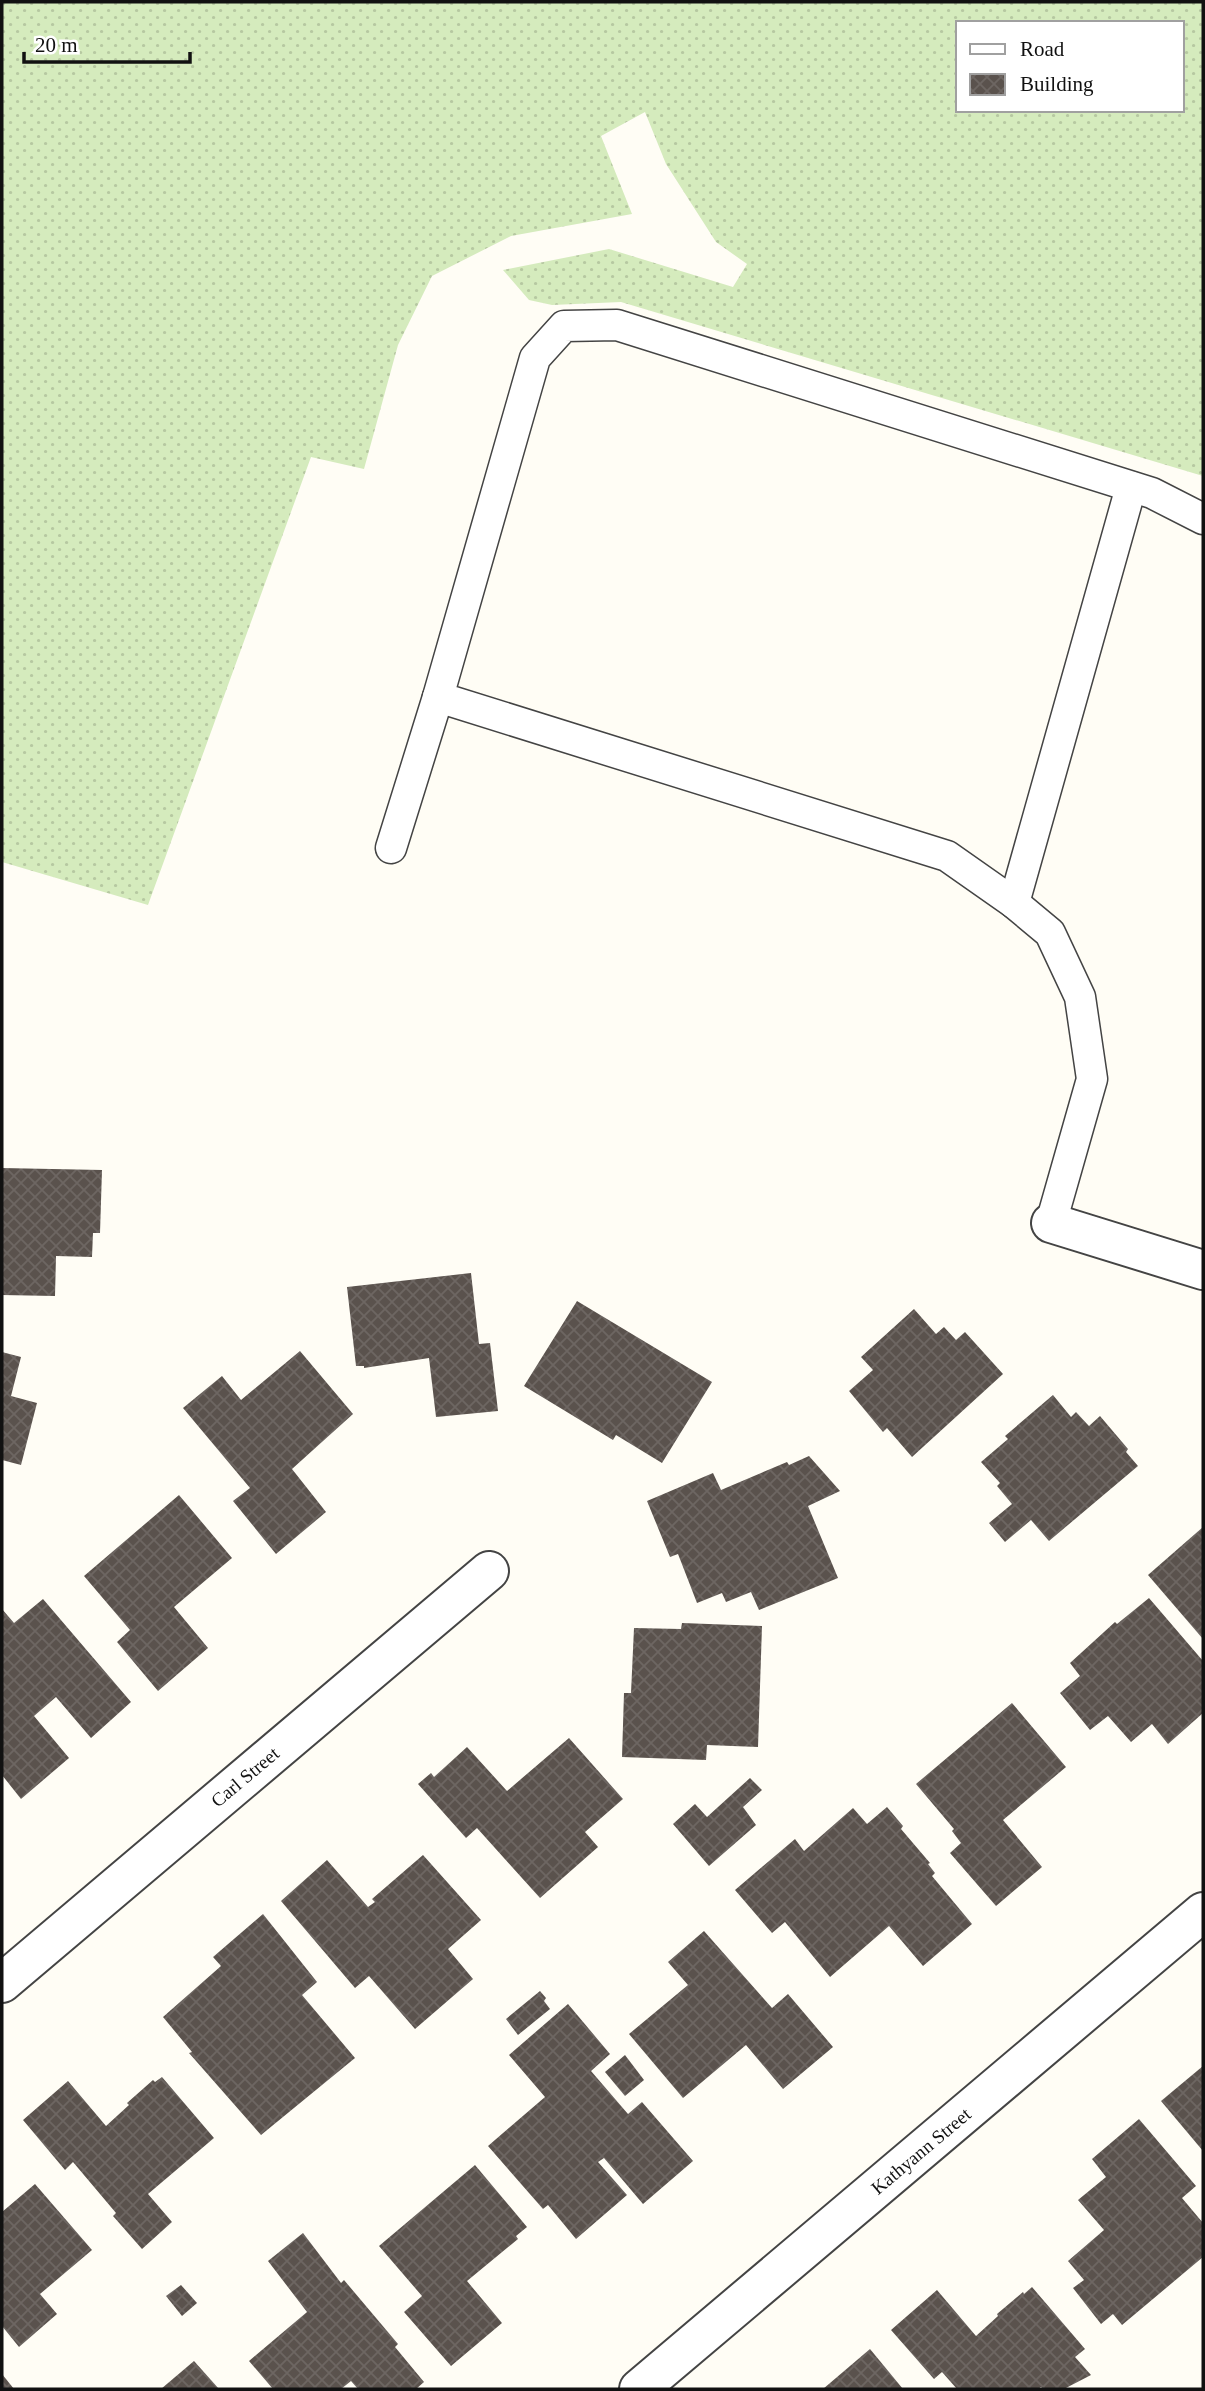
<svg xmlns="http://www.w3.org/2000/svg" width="1205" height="2391" font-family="'Times New Roman',serif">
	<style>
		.grass { fill: url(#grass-dots); fill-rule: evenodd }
		.building { fill: url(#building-cross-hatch) }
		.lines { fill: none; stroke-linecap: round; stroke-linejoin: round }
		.lane-casing { stroke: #444; stroke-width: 33 }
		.street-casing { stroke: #444; stroke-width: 42 }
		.lane { stroke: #fff; stroke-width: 30 }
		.street { stroke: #fff; stroke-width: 38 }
		.labels { text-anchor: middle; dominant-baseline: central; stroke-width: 7; stroke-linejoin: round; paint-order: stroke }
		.street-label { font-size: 19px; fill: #111; stroke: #fff }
	</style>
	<defs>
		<pattern id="grass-dots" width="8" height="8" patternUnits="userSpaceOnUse" patternTransform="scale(1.75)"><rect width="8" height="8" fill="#d5ebbd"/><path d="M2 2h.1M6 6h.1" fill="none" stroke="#b6c8a1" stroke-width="1.8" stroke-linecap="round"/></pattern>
		<pattern id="building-cross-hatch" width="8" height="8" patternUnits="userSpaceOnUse" patternTransform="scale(1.75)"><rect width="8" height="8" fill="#5a524d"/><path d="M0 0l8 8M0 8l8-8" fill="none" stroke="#6d6662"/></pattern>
	</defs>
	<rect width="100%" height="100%" fill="#fffdf5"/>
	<path class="grass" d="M 2,2 L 1203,2 L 1203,476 L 621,302 L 552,305 L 529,300 L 503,270 L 609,249 L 733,287 L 747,264 L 716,242 L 666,164 L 645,112 L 601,136 L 632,214 L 511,236 L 432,276 L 398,345 L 364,469 L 311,457 L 148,905 L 2,862 ZM 958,23 L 1182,23 L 1182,110 L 958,110 Z"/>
	<g class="building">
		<path d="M 2,1168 L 102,1170 L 100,1233 L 93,1233 L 92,1257 L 56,1256 L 55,1296 L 2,1295 Z"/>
		<path d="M 471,1273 L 479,1344 L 490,1343 L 498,1411 L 436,1417 L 429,1358 L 364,1368 L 364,1366 L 356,1366 L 347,1287 Z"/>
		<path d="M 577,1301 L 712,1382 L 662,1463 L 616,1435 L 613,1440 L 524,1386 Z"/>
		<path d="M 914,1309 L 936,1334 L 944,1327 L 956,1340 L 965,1332 L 1003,1374 L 912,1457 L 887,1428 L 883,1432 L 849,1391 L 873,1370 L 861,1357 Z"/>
		<path d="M 300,1351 L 353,1414 L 292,1469 L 326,1512 L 276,1554 L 233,1501 L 250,1488 L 183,1408 L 222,1376 L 241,1400 Z"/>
		<path d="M 2,1352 L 21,1357 L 11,1396 L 37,1403 L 21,1465 L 2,1460 Z"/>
		<path d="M 1053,1395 L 1071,1417 L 1076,1412 L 1089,1426 L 1100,1416 L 1128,1449 L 1126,1452 L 1138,1466 L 1049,1541 L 1031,1520 L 1005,1542 L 989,1523 L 1012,1504 L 997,1486 L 1000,1483 L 981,1462 L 1008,1439 L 1005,1436 Z"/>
		<path d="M 809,1456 L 840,1491 L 808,1506 L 838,1578 L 759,1610 L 751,1592 L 726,1602 L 722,1593 L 697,1603 L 678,1554 L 670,1557 L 647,1501 L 713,1473 L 721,1490 L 787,1462 L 789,1465 Z"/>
		<path d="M 179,1495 L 232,1558 L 174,1607 L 208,1648 L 158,1691 L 117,1642 L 130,1630 L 84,1576 Z"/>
		<path d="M 1203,1527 L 1203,1639 L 1148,1575 Z"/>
		<path d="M 1149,1598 L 1203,1661 L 1203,1713 L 1168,1744 L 1152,1724 L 1131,1742 L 1108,1716 L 1090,1730 L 1060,1693 L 1080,1676 L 1070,1663 L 1115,1622 L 1117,1624 Z"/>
		<path d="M 43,1599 L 131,1702 L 91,1738 L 56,1697 L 34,1716 L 69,1758 L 21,1799 L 2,1775 L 2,1609 L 14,1623 Z"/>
		<path d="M 682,1623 L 762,1626 L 758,1747 L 707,1745 L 706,1760 L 622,1757 L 624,1693 L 631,1693 L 634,1628 L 681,1629 Z"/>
		<path d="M 1012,1703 L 1066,1767 L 1003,1820 L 1042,1867 L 996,1906 L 950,1853 L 961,1843 L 952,1831 L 954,1829 L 916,1784 Z"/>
		<path d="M 569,1738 L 623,1799 L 585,1832 L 598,1847 L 540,1898 L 477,1828 L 466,1838 L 418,1784 L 431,1773 L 434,1777 L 467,1747 L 507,1791 Z"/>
		<path d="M 750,1778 L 762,1790 L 743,1807 L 756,1825 L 709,1866 L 673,1824 L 695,1804 L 707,1817 Z"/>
		<path d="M 887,1807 L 903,1826 L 901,1829 L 930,1863 L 928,1864 L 935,1873 L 932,1876 L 972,1924 L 923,1966 L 889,1926 L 830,1977 L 785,1922 L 772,1933 L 735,1890 L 795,1839 L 804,1851 L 853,1808 L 867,1824 Z"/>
		<path d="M 423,1855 L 481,1920 L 448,1949 L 473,1979 L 415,2029 L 369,1976 L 355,1988 L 281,1901 L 327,1860 L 368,1907 L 375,1902 L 372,1899 Z"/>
		<path d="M 263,1914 L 317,1982 L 302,1995 L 355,2058 L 261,2135 L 189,2053 L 192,2052 L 163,2017 L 221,1966 L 213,1957 Z"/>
		<path d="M 704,1931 L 772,2008 L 788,1994 L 833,2047 L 783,2089 L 746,2045 L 683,2098 L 629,2034 L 688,1985 L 668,1962 Z"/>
		<path d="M 540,1991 L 546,1998 L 544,2001 L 550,2009 L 518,2035 L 506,2019 Z"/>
		<path d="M 568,2004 L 610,2054 L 591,2071 L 628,2114 L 642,2102 L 693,2161 L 643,2204 L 604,2158 L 598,2162 L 627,2195 L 576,2239 L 548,2205 L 543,2209 L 488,2146 L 545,2097 L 509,2055 Z"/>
		<path d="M 625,2055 L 644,2080 L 625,2096 L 605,2072 Z"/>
		<path d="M 1203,2066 L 1203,2151 L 1161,2101 Z"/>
		<path d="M 162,2077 L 214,2138 L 148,2194 L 172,2222 L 142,2249 L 113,2216 L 116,2213 L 73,2162 L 65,2170 L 23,2120 L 68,2081 L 106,2126 L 129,2105 L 127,2103 L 153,2080 L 155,2082 Z"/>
		<path d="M 1139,2119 L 1196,2186 L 1182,2198 L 1203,2223 L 1203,2257 L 1122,2325 L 1113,2314 L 1101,2324 L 1073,2288 L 1084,2280 L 1068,2261 L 1104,2230 L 1078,2200 L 1106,2177 L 1092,2159 Z"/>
		<path d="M 475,2165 L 527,2227 L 516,2236 L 518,2239 L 467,2281 L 502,2323 L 451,2366 L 404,2312 L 422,2296 L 379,2246 Z"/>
		<path d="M 35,2184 L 92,2250 L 40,2294 L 57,2314 L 19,2347 L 2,2326 L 2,2212 Z"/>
		<path d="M 303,2233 L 341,2283 L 344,2280 L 398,2344 L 395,2347 L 424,2382 L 416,2389 L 358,2389 L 351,2381 L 341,2389 L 273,2389 L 249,2361 L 307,2312 L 268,2261 Z"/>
		<path d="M 181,2285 L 197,2303 L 182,2316 L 166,2296 Z"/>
		<path d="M 1032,2287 L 1085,2349 L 1075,2357 L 1091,2375 L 1064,2389 L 1043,2389 L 1041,2387 L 1038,2389 L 957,2389 L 942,2372 L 934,2379 L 891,2330 L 937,2290 L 976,2336 L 998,2316 L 997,2314 L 1023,2292 L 1024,2294 Z"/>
		<path d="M 870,2349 L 903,2389 L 823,2389 Z"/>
		<path d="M 194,2361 L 219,2389 L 161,2389 Z"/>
		<path d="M 2,2374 L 14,2389 L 2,2389 Z"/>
	</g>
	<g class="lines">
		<g class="lane-casing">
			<g id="lane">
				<path d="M 391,848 L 438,697"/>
				<path d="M 1014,903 L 1131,487"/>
				<path d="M 1051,1223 L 1092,1079 L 1080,997 L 1050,933 L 1014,903 L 947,856 L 438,697 L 535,358 L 564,326 L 617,325 L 1152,493 L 1203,519"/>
			</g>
		</g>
		<g class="street-casing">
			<g id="street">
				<path d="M 1051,1223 L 1203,1270"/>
				<path d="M 2,1983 L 489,1571"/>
				<path d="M 639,2389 L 1203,1912"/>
			</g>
		</g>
		<use href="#lane" class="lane"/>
		<use href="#street" class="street"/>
	</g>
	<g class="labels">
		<g class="street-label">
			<text transform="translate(245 1777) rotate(-40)">Carl Street</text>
			<text transform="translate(921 2151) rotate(-40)">Kathyann Street</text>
		</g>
	</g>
	<rect width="1205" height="2391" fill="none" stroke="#111111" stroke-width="7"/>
	<rect x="956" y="21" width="228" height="91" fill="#ffffff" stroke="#a0a0a0" stroke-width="2"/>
	<rect x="970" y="44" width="35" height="10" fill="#ffffff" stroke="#a0a0a0" stroke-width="2"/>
	<text x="1020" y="56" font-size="21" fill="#111111">Road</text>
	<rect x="970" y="74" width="35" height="21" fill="url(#building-cross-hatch)" stroke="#a0a0a0" stroke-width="2"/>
	<text x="1020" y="91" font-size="21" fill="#111111">Building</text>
	<path d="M24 52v10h166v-10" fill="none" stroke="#111111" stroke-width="3.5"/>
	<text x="35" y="52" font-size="21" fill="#111111" stroke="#ffffff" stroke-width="5" paint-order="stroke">20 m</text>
</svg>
